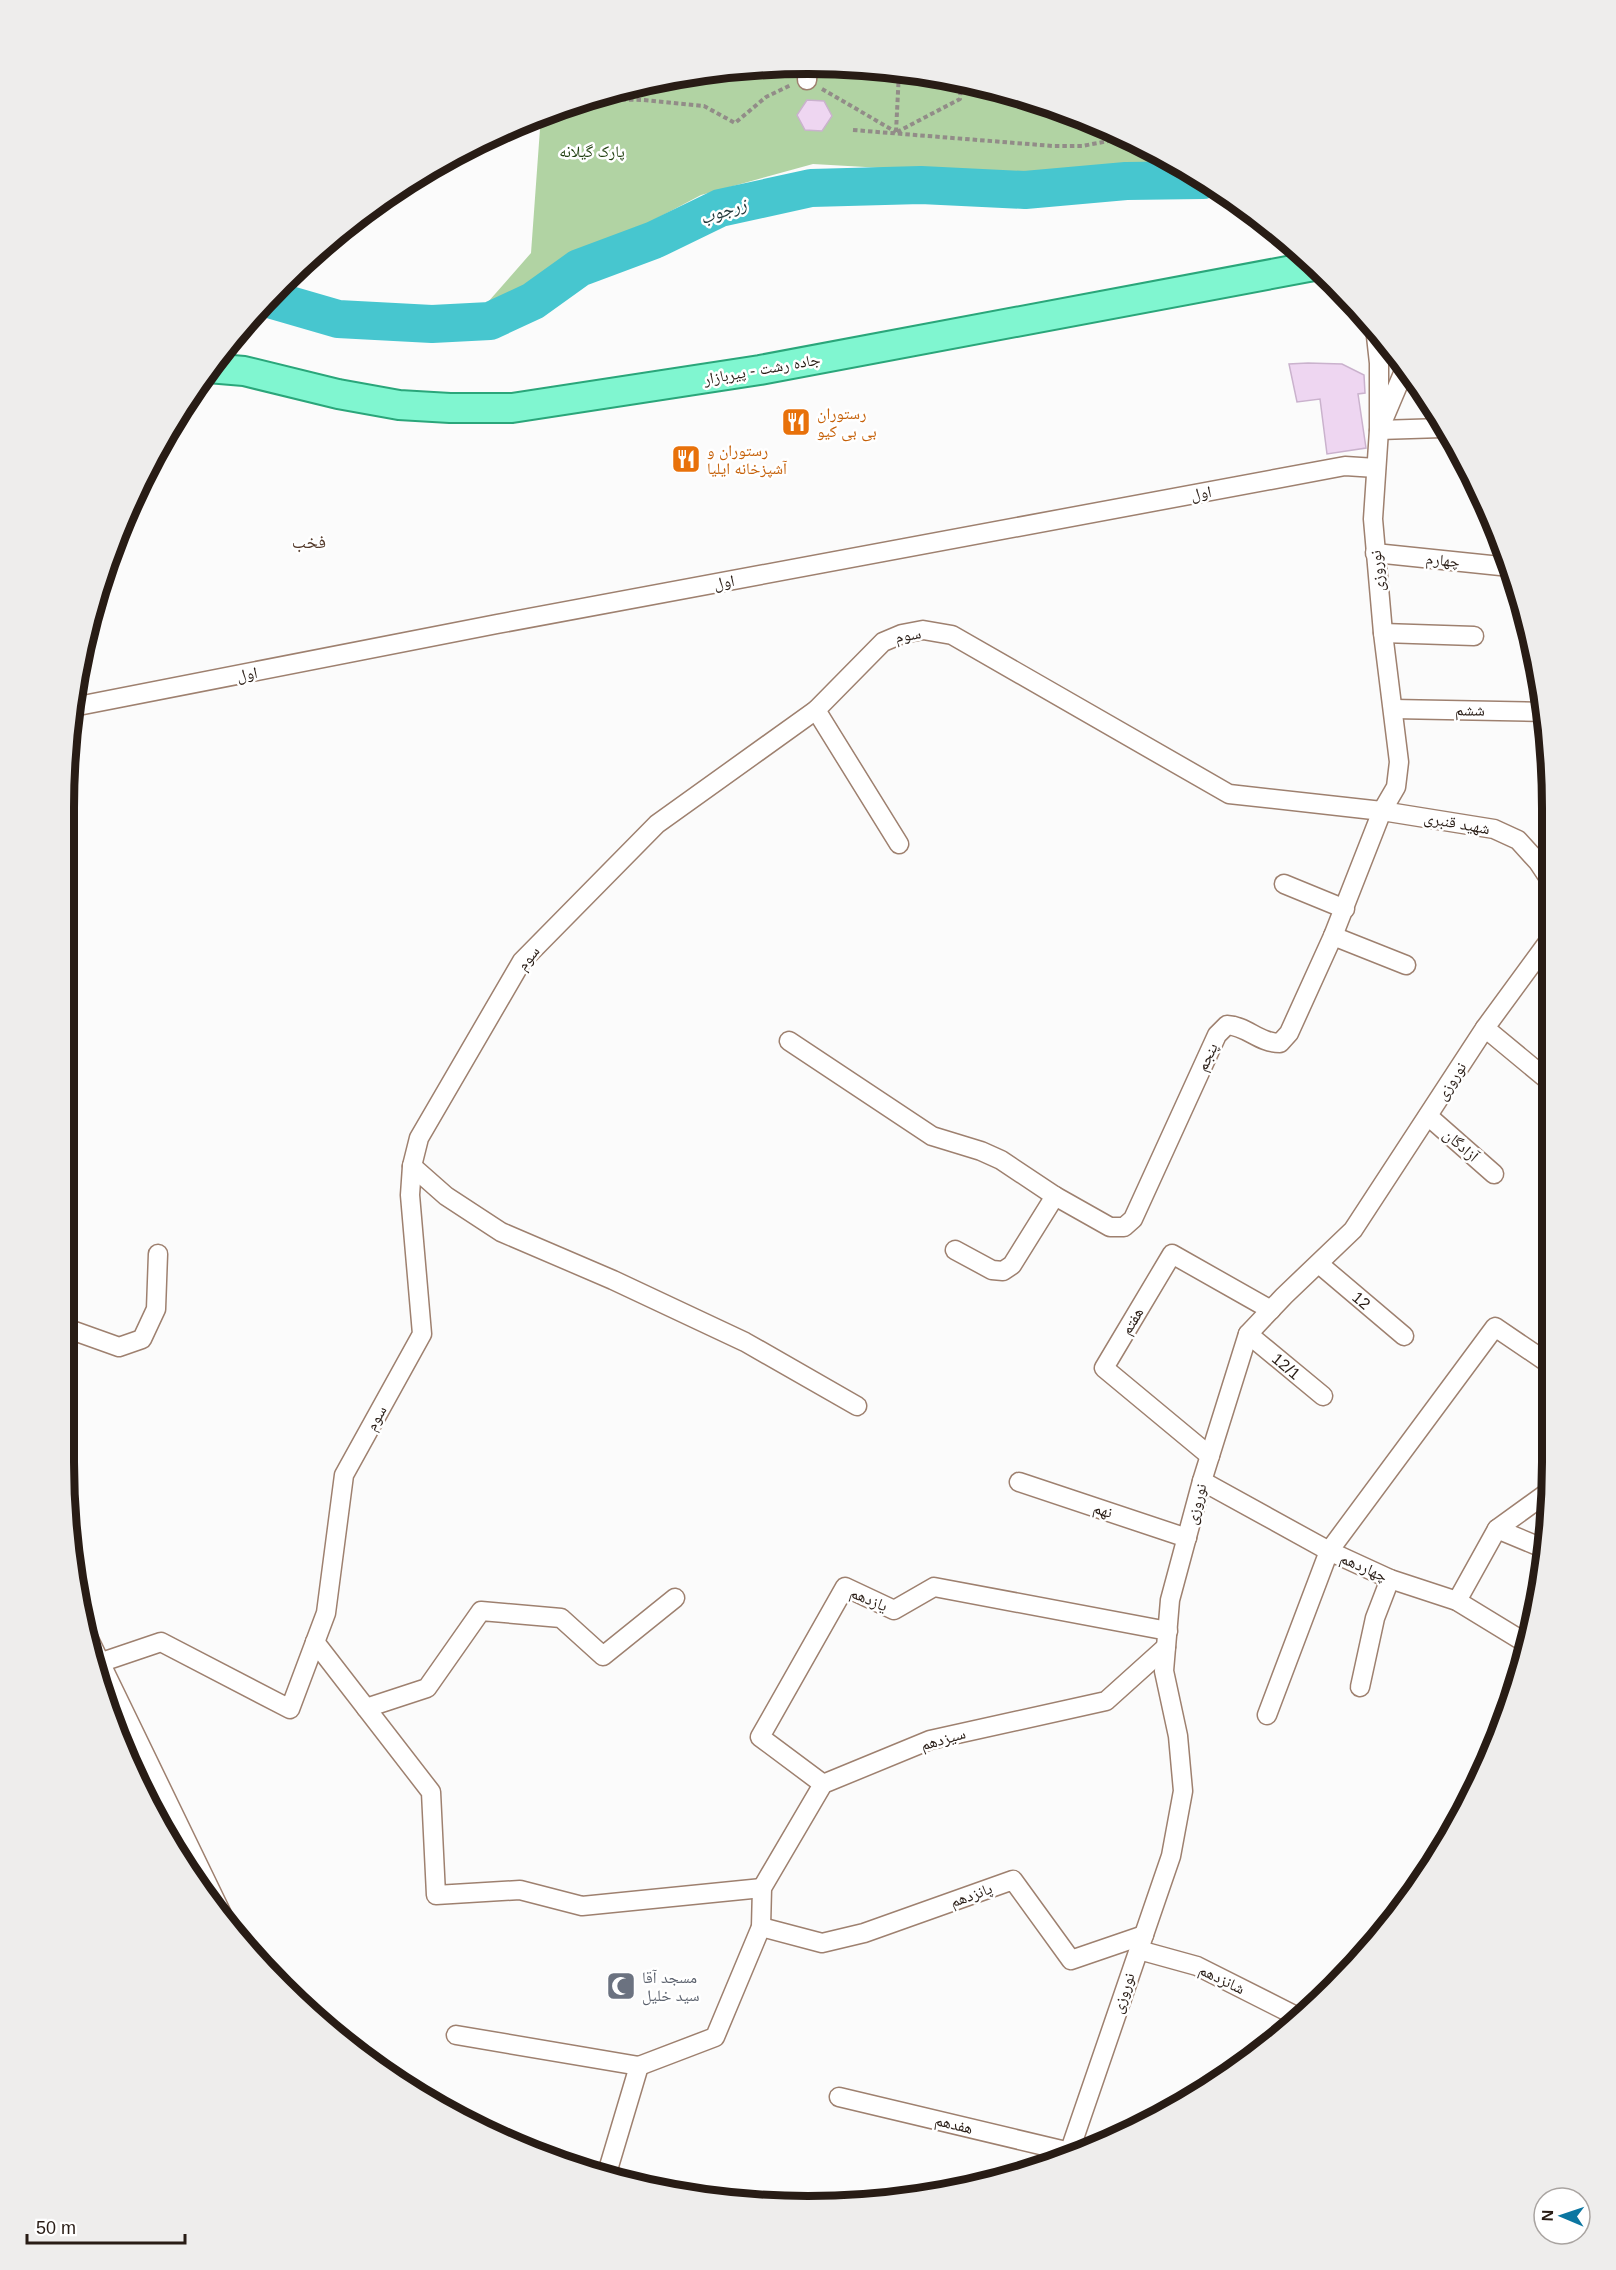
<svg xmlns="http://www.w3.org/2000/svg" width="1616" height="2270" font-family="Helvetica,'Noto Naskh Arabic',sans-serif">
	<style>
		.green { fill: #b1d3a3 }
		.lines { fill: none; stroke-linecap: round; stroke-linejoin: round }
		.river { stroke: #47c6cf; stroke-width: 38 }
		.building { fill: #eed6f1; stroke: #cab2cd; stroke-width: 1.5 }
		.minor-casing { stroke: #9e806f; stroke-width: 21 }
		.primary-casing { stroke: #2aa67a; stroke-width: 32 }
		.path { stroke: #928c88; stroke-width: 4; stroke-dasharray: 4.5 3; stroke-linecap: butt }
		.minor { stroke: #fff; stroke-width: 18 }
		.primary { stroke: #80f6d0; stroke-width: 28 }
		.labels { text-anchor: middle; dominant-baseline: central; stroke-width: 5; stroke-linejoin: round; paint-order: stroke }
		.park-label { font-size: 16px; fill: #1d3d0c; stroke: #fff }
		.street-label { font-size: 16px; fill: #281c15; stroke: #fff }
		.food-label { font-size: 16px; fill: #c56008; stroke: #fff; text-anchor: start }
		.worship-label { font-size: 16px; fill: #5b616d; stroke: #fff; text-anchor: start }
		.water-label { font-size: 18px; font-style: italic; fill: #1f3537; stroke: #fff }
		.neighbourhood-label { font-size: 18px; fill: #523829; stroke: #fff }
		.rim { fill: none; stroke: #281c15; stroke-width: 8 }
	</style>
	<rect width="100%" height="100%" fill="#fbfbfb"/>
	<path class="green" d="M 856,65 L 1000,88 L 1137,140 L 1177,164 L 1039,177 L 813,164 L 701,195 L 546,277 L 488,302 L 531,253 L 541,115 L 568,103 L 710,69 Z"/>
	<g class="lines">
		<path class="river" d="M 269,299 L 338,319 L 432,324 L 490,321 L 533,301 L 579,268 L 654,240 L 720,208 L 811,188 L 921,185 L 1025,190 L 1126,181 L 1203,180"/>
	</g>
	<g class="building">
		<path d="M 807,100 L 824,101 L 832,116 L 822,131 L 805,130 L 797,115 Z"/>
		<path d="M 1308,363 L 1342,364 L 1364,375 L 1365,393 L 1358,394 L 1366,448 L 1327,454 L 1320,399 L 1297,402 L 1289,364 Z"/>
	</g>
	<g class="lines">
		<g class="minor-casing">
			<g id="minor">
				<path d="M 807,80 L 808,66"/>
				<path d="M 1382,423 L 1404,371"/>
				<path d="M 1379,430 L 1442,428"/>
				<path d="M 1375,553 L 1510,567"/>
				<path d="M 1383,633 L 1474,636"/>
				<path d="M 73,707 L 497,624 L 1345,466 L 1376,468"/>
				<path d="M 1393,709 L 1547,712"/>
				<path d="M 816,710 L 899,844"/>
				<path d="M 1284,884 L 1345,909"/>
				<path d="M 1333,936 L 1406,965"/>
				<path d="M 1485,1028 L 1549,1081"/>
				<path d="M 789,1041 L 932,1136 L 981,1151 L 1001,1160 L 1055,1196 L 1110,1227 L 1124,1227 L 1133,1219 L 1217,1035 L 1227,1025 C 1247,1026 1259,1043 1280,1043 L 1289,1033 L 1333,936 L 1382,811 L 1396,787 L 1399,762 L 1383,633 L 1373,519 L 1379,430 L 1379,363 L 1375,327"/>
				<path d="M 1428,1116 L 1494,1174"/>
				<path d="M 412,1166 L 446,1196 L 501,1232 L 613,1280 L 745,1342 L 857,1406"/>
				<path d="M 955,1250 L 992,1270 L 1003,1271 L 1012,1265 L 1055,1196"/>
				<path id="s1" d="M 1319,1264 L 1404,1336"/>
				<path d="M 63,1327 L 119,1347 L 142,1339 L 156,1309 L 158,1254"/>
				<path id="s2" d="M 1248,1334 L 1323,1396"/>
				<path d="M 1210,1456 L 1104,1368 L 1172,1254 L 1271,1310"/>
				<path d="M 1202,1481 L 1329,1551 L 1390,1579 L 1457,1601 L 1529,1645"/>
				<path d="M 1019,1482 L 1187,1538"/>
				<path d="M 1497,1529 L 1545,1549"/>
				<path d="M 1457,1601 L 1497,1529 L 1551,1490"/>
				<path d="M 86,1633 L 222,1914"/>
				<path d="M 315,1642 L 431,1792 L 436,1895 L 520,1890 L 582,1906 L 762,1888"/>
				<path d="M 95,1672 L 99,1663 L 161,1642 L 290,1709 L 326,1613 L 344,1475 L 422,1334 L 410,1195 L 412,1166 L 419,1138 L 522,961 L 657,824 L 816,710 L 883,642 L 902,634 L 923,630 L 952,635 L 1229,794 L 1382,811 L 1494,829 L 1518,840 L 1538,862 L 1548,877"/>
				<path d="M 1360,1687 L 1375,1618 L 1390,1579"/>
				<path d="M 366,1708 L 427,1688 L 481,1611 L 561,1618 L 603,1656 L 675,1598"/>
				<path d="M 1267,1715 L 1329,1551 L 1495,1327 L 1551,1365"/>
				<path d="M 823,1784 L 760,1737 L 845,1587 L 894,1610 L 934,1587 L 1168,1631"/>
				<path d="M 761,1927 L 822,1943 L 864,1933 L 1013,1880 L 1071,1960 L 1144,1935"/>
				<path d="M 1139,1950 L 1197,1966 L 1302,2019"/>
				<path d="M 456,2035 L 639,2066 L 715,2037 L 761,1927 L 762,1888 L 823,1784 L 930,1740 L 1106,1701 L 1166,1647"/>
				<path d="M 839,2097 L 1070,2152"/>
				<path d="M 1069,2153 L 1171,1856 L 1183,1791 L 1178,1736 L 1164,1671 L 1170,1600 L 1202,1481 L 1248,1334 L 1284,1296 L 1353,1230 L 1485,1028 L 1548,942"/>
				<path d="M 607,2173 L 639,2066"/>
			</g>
		</g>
		<g class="primary-casing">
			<path id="primary" d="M 208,368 L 244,371 L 338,394 L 399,405 L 450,408 L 512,408 L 760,370 L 1314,266"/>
		</g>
		<g class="path">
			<path d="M 824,76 L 838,72 L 885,69"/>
			<path d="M 822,89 L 896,132"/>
			<path d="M 584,99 L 644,100 L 704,106 L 735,123 L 766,97 L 791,85"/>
			<path d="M 853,130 L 1053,146 L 1082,146 L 1130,137"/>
			<path d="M 896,132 L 899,72"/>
			<path d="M 897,132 L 960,99 L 961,82"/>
		</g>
		<use href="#minor" class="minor"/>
		<use href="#primary" class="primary"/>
	</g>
	<defs>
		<g id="restaurant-square" transform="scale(1.5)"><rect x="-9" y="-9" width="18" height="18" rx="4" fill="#e8710a" stroke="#fff"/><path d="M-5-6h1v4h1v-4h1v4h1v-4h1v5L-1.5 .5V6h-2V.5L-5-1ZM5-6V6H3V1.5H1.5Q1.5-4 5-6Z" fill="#fff"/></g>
		<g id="mosque-square" transform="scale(1.5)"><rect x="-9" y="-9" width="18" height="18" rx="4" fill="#6b7280" stroke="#fff"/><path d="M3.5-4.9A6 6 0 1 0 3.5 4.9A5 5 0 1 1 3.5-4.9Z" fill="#fff"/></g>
	</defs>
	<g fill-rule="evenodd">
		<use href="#restaurant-square" x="796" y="422"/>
		<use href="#restaurant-square" x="686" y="459"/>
		<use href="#mosque-square" x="621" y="1986"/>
	</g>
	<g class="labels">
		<g class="park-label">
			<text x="592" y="151">پارک گیلانه</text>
		</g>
		<g class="street-label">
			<text transform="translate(762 369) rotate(-10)">جاده رشت - پیربازار</text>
			<text transform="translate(1201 493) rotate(-11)">اول</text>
			<text transform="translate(1443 560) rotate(6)">چهارم</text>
			<text transform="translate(1377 571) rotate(-95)">نوروزی</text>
			<text transform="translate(724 582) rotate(-11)">اول</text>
			<text transform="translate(908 635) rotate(-11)">سوم</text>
			<text transform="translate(247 674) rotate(-11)">اول</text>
			<text transform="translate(1470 710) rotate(1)">ششم</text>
			<text transform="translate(1457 823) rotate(10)">شهید قنبری</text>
			<text transform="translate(528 958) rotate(-51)">سوم</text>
			<text transform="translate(1207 1057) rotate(-65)">پنجم</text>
			<text transform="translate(1451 1081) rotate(-57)">نوروزی</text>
			<text transform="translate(1461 1145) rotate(41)">آزادگان</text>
			<text stroke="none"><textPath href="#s1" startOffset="56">12</textPath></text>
			<text transform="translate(1132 1321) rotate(-59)">هفتم</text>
			<text stroke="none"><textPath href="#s2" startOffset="50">12/1</textPath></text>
			<text transform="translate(376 1418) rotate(-61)">سوم</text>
			<text transform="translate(1196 1504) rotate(-75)">نوروزی</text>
			<text transform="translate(1103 1510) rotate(18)">نهم</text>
			<text transform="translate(1364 1567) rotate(24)">چهاردهم</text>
			<text transform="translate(869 1599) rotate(23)">یازدهم</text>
			<text transform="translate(943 1739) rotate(-16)">سیزدهم</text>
			<text transform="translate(971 1895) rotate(-20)">پانزدهم</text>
			<text transform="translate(1222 1979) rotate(26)">شانزدهم</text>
			<text transform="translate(1123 1993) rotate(-71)">نوروزی</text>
			<text transform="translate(954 2124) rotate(14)">هفدهم</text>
		</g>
		<g class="food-label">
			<text x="817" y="413">رستوران<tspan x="817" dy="18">بی بی کیو</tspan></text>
			<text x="707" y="450">رستوران و<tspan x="707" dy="18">آشپزخانه ایلیا</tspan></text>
		</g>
		<g class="worship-label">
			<text x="642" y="1977">مسجد آقا<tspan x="642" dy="18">سید خلیل</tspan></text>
		</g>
		<g class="water-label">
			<text transform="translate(723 211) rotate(-19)">زرجوب</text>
		</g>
		<g class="neighbourhood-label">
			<text x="309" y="542">فخب</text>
		</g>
	</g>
	<path d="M0 0H1616V2270H0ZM808 74H808A734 734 0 0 1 1542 808V1462A734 734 0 0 1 808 2196H808A734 734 0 0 1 74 1462V808A734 734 0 0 1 808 74Z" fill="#eeedec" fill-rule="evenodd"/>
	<path class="rim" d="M808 74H808A734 734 0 0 1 1542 808V1462A734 734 0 0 1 808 2196H808A734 734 0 0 1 74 1462V808A734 734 0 0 1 808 74Z"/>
	<g transform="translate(1562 2216) rotate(272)"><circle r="28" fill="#ffffff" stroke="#a9a4a1" stroke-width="1.5"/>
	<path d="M0-4.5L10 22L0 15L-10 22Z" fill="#0b76a1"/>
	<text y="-9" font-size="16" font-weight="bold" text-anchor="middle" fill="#281c15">N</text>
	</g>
	<path d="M27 2234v9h158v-9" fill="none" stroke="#281c15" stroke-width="3"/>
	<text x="36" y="2234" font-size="18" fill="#281c15" stroke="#ffffff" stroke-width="4.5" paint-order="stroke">50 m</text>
</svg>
